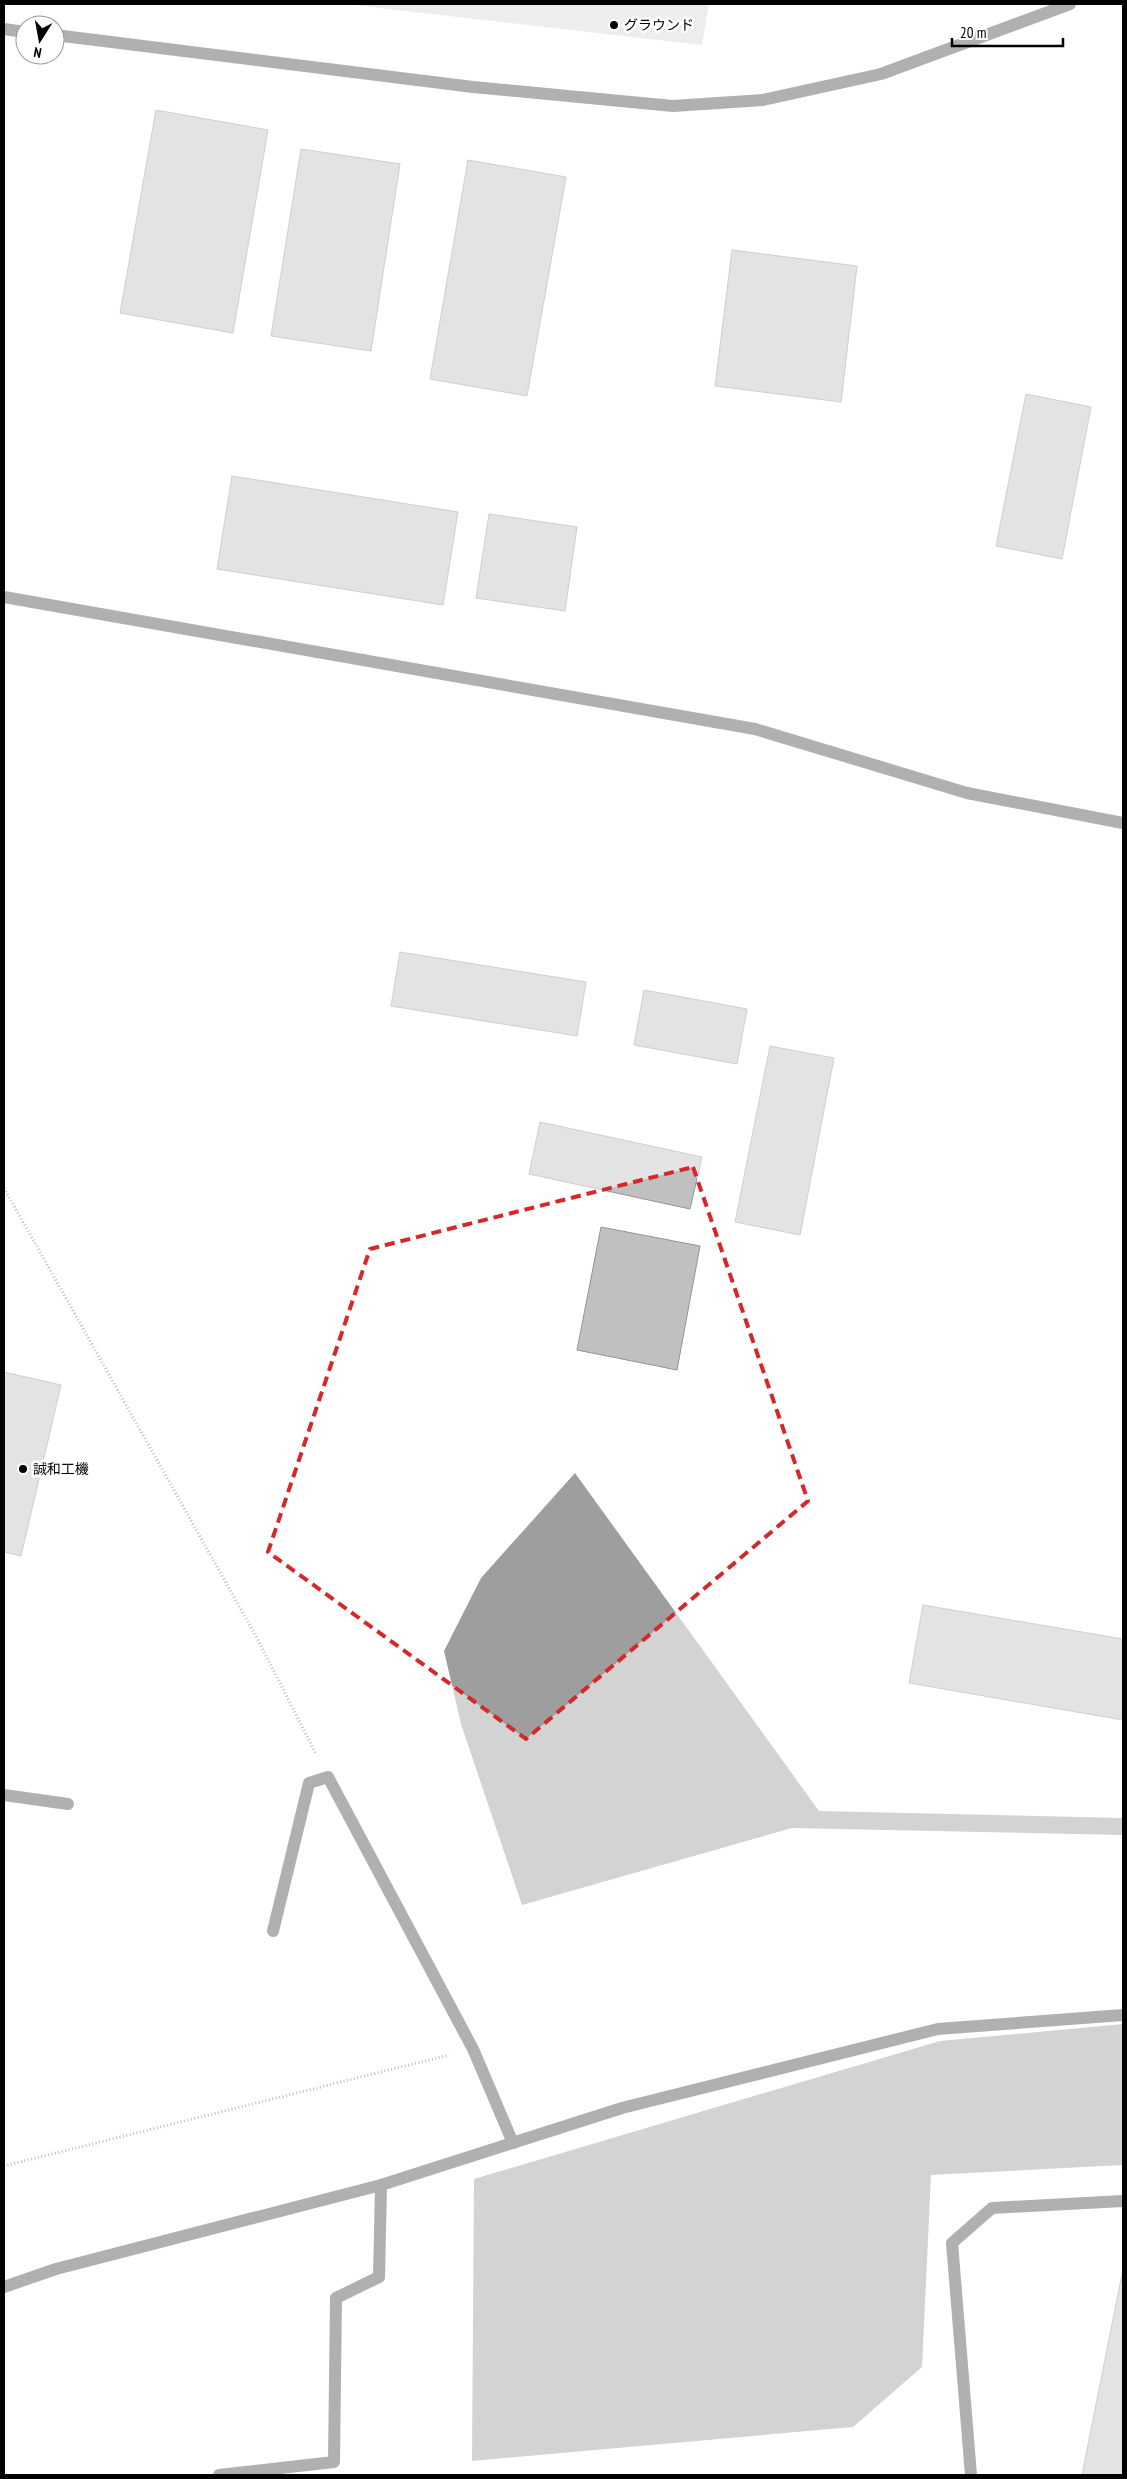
<svg xmlns="http://www.w3.org/2000/svg" width="1127" height="2479" font-family="'PT Sans Narrow','Noto Sans JP',sans-serif">
	<style>
		.green { fill: #d7d7d7 }
		.water { fill: #9e9e9e }
		.building { fill: #c0c0c0; stroke: #949494 }
		.lines { fill: none; stroke-linecap: round; stroke-linejoin: round }
		.path { stroke: #727272; stroke-width: 3; stroke-dasharray: 1 2.5; stroke-linecap: butt }
		.minor { stroke: #505050; stroke-width: 12 }
		.marked { fill: none; stroke: #d62828; stroke-width: 4; stroke-dasharray: 10 6; stroke-linejoin: round }
		.poi-dot { fill: #000; stroke: #fff; stroke-width: 2 }
		.labels { text-anchor: middle; dominant-baseline: central; stroke-width: 5; stroke-linejoin: round; paint-order: stroke }
		.poi-label { font-size: 14px; fill: #000; stroke: #fff; text-anchor: start }
	</style>
	<rect width="100%" height="100%" fill="#fff"/>
	<path class="green" d="M 345,4 L 709,4 L 702,45 Z"/>
	<g class="water">
		<path d="M 575,1473 L 819,1811 L 1123,1818 L 1123,1835 L 792,1828 L 522,1905 L 461,1724 L 444,1651 L 481,1578 Z"/>
		<path d="M 1123,2024 L 1123,2165 L 931,2175 L 922,2367 L 853,2427 L 472,2461 L 474,2179 L 940,2041 Z"/>
	</g>
	<g class="building">
		<path d="M 156,110 L 268,130 L 233,333 L 120,313 Z"/>
		<path d="M 301,149 L 400,164 L 371,351 L 271,336 Z"/>
		<path d="M 468,160 L 566,177 L 527,396 L 430,379 Z"/>
		<path d="M 732,250 L 857,266 L 841,402 L 715,386 Z"/>
		<path d="M 1026,394 L 1091,407 L 1062,559 L 996,546 Z"/>
		<path d="M 232,476 L 458,512 L 443,605 L 217,569 Z"/>
		<path d="M 489,514 L 577,527 L 565,611 L 476,598 Z"/>
		<path d="M 400,952 L 586,982 L 577,1036 L 391,1006 Z"/>
		<path d="M 644,990 L 747,1009 L 737,1064 L 634,1045 Z"/>
		<path d="M 770,1046 L 834,1058 L 800,1235 L 735,1222 Z"/>
		<path d="M 540,1122 L 702,1157 L 690,1209 L 529,1174 Z"/>
		<path d="M 601,1227 L 700,1246 L 677,1370 L 577,1350 Z"/>
		<path d="M 4,1372 L 61,1385 L 21,1556 L 4,1552 Z"/>
		<path d="M 923,1605 L 1123,1639 L 1123,1720 L 909,1683 Z"/>
		<path d="M 1123,2269 L 1123,2475 L 1082,2475 Z"/>
	</g>
	<g class="lines">
		<g class="path">
			<path d="M 4,1188 L 257,1638 L 316,1754"/>
			<path d="M 4,2166 L 449,2055"/>
		</g>
		<g class="minor">
			<path d="M 4,29 L 25,32"/>
			<path d="M 55,35 L 473,87 L 673,106 L 763,100 L 881,74 L 1070,4"/>
			<path d="M 4,597 L 755,729 L 967,793 L 1123,823"/>
			<path d="M 4,1795 L 68,1804"/>
			<path d="M 273,1931 L 309,1783 L 328,1777 L 473,2049 L 513,2143"/>
			<path d="M 4,2287 L 56,2269 L 381,2185 L 622,2108 L 938,2029 L 1123,2015"/>
			<path d="M 219,2475 L 334,2462 L 336,2298 L 379,2277 L 381,2185"/>
			<path d="M 971,2475 L 952,2243 L 992,2208 L 1123,2201"/>
		</g>
	</g>
	<path d="M0 0H1127V2479H0ZM 693,1167 L 808,1501 L 526,1739 L 268,1552 L 370,1249 Z" fill="#fff" fill-opacity=".55" fill-rule="evenodd"/>
	<path class="marked" d="M 693,1167 L 808,1501 L 526,1739 L 268,1552 L 370,1249 Z"/>
	<g class="poi-dot">
		<circle cx="614" cy="25" r="5"/>
		<circle cx="23" cy="1469" r="5"/>
	</g>
	<g class="labels">
		<g class="poi-label">
			<text x="624" y="25">グラウンド</text>
			<text x="33" y="1469">誠和工機</text>
		</g>
	</g>
	<rect width="1127" height="2479" fill="none" stroke="#000000" stroke-width="10"/>
	<g transform="translate(40 40) rotate(191)"><circle r="24" fill="#ffffff" stroke="#999999"/>
	<path d="M0-4L9 19L0 12L-9 19Z" fill="#000000"/>
	<text y="-8" font-size="14" font-weight="bold" text-anchor="middle" fill="#000000">N</text>
	</g>
	<path d="M952 38v8h111v-8" fill="none" stroke="#000000" stroke-width="2.5"/>
	<text x="960" y="38" font-size="15" fill="#000000" stroke="#ffffff" stroke-width="4" paint-order="stroke">20 m</text>
</svg>
